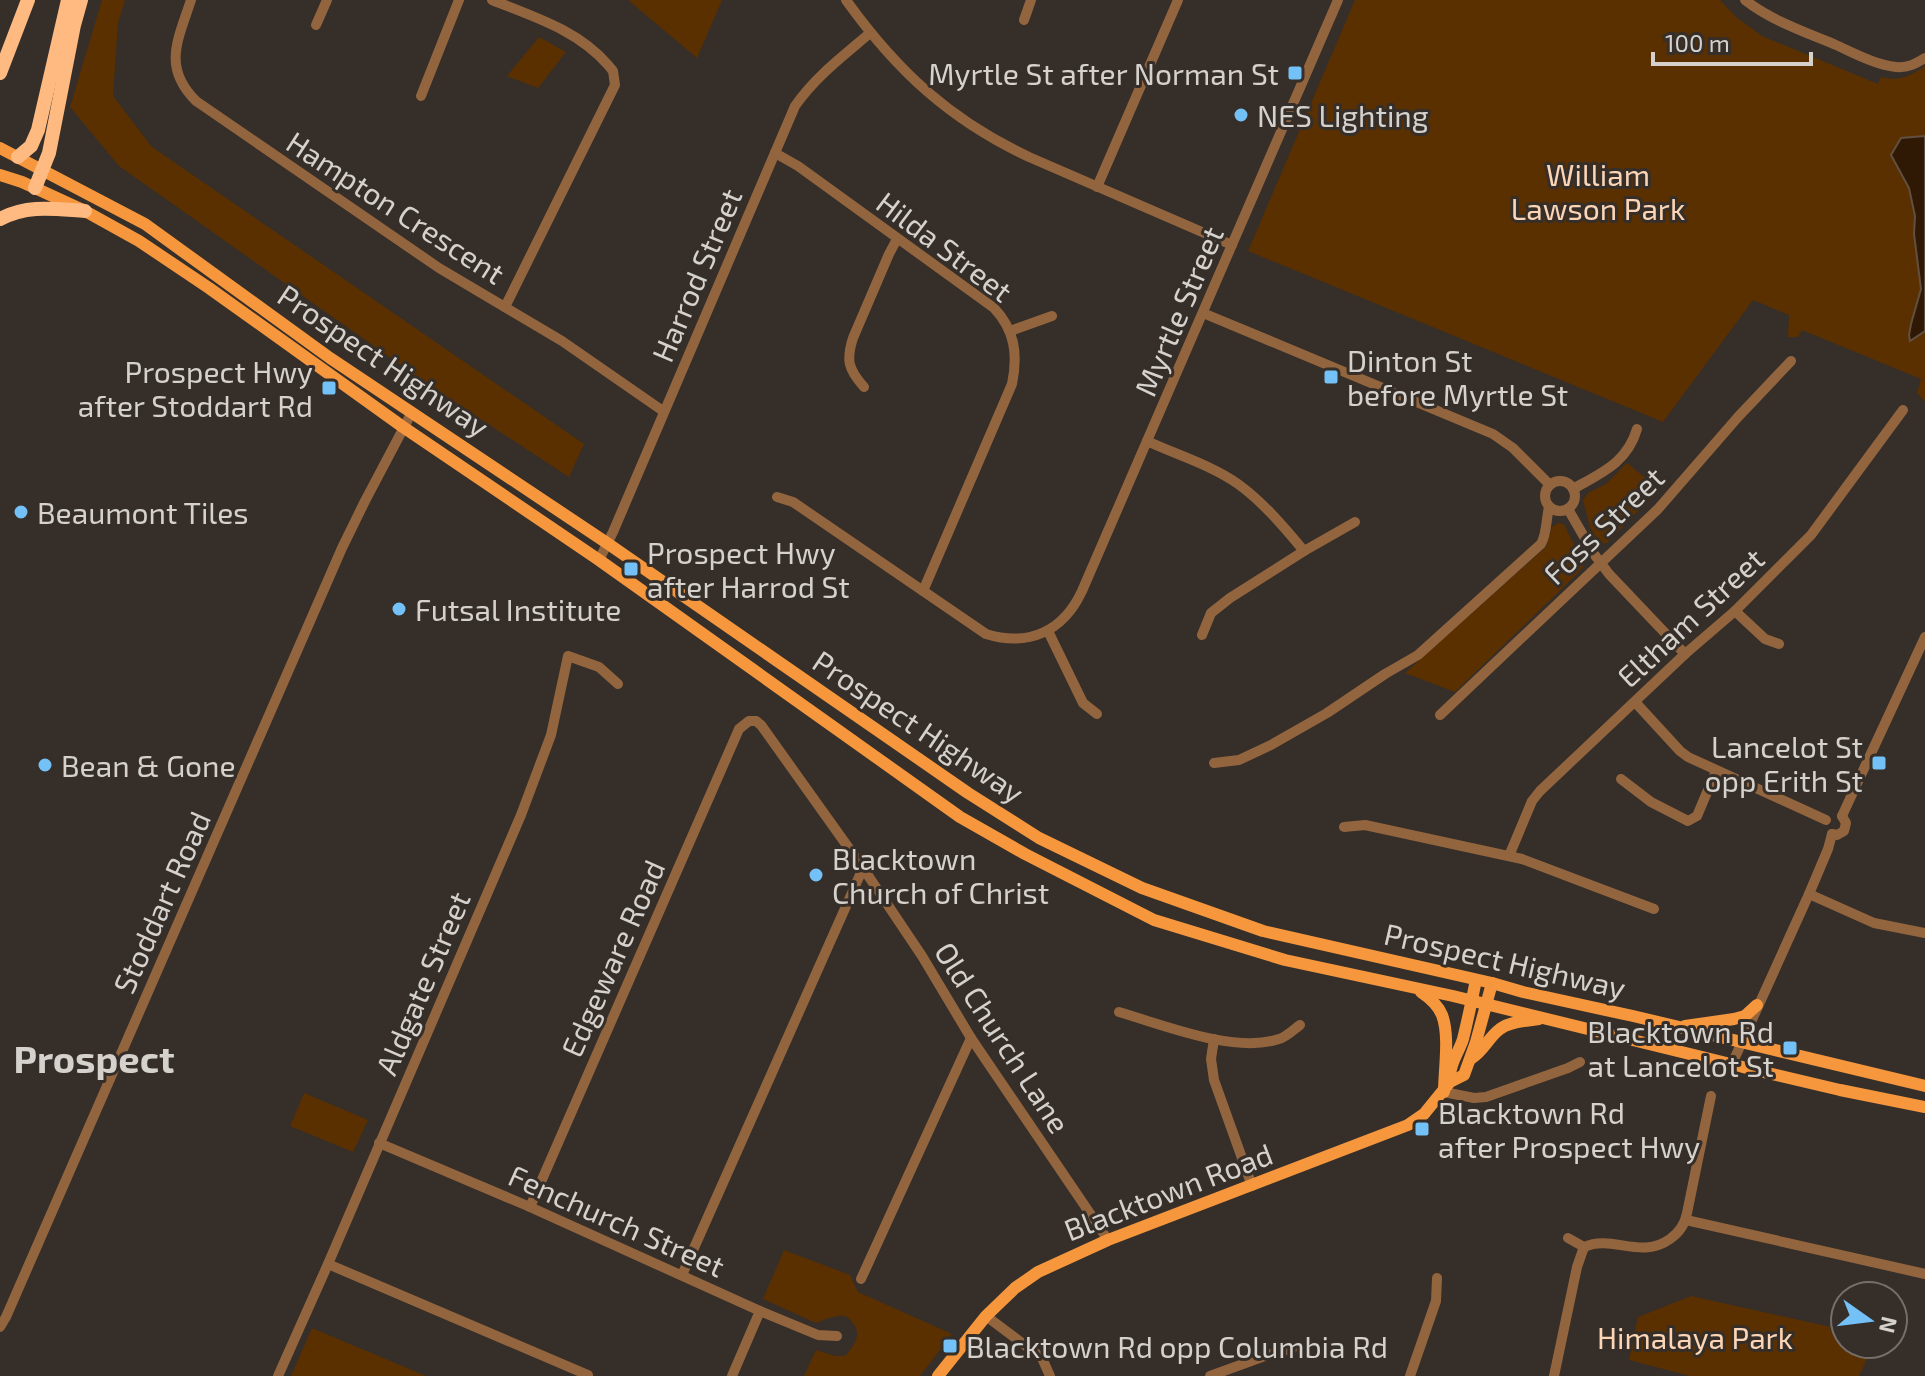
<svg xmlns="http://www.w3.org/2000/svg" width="1925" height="1376" font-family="'Exo 2',sans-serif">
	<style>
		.green { fill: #5b3000 }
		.water { fill: #2f1905; stroke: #615041; stroke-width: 2 }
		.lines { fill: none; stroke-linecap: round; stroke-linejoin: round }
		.minor { stroke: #93653e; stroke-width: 10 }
		.major { stroke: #f6973d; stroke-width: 12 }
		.highway { stroke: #feba81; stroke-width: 14 }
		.poi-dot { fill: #73c1f6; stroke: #352e29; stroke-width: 3 }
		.labels { text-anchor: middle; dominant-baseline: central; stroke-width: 6; stroke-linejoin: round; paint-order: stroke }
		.poi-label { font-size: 30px; fill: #d5d1cd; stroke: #352e29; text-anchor: start }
		.park-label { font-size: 30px; fill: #fbd5b6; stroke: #352e29 }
		.street-label { font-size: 30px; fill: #d5d1cd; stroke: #352e29 }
		.district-label { font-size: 38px; font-weight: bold; fill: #d5d1cd; stroke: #352e29 }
	</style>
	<rect width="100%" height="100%" fill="#352e29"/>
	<g class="green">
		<path d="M 102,0 L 125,0 L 118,23 L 113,96 L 152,147 L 584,444 L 569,477 L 436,390 L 119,166 L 70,107 Z"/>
		<path d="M 628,0 L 722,0 L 697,58 Z"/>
		<path d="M 1355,0 L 1720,0 L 1736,17 L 1762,36 L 1878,84 L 1881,77 C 1899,82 1910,76 1925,66 L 1925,402 L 1917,393 L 1921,379 L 1802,330 L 1798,337 L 1788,337 L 1789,315 L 1753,300 L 1663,422 L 1248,251 Z"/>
		<path d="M 539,37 L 566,52 L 538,88 L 507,76 Z"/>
		<path d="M 1627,463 L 1659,489 L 1607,543 L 1599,543 L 1590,527 L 1583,500 L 1588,493 L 1606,484 Z"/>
		<path d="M 1558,523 L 1564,524 L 1584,566 L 1577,574 L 1455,692 L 1405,673 L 1546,547 L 1552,527 Z"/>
		<path d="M 304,1093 L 368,1120 L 353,1152 L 290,1126 Z"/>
		<path d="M 784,1250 L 850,1275 L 858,1292 L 952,1334 L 920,1376 L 804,1376 L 816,1350 L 835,1356 L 845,1356 C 854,1346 863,1334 852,1322 C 848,1317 847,1316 841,1316 C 832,1316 823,1320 816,1323 L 763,1299 Z"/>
		<path d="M 1691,1296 L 1831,1327 L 1830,1330 L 1845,1333 L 1845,1344 L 1874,1344 L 1859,1376 L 1690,1376 L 1629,1360 L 1638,1317 Z"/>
		<path d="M 312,1328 L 426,1376 L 291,1376 Z"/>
	</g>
	<path class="water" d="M 1925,136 L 1925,331 L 1910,341 L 1909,335 L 1911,324 L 1921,289 L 1914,234 L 1915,216 L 1909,188 L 1891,155 L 1901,138 Z"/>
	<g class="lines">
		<g class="minor">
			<path d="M 191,0 C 178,40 162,67 196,101 L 439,268 L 562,341 L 663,411"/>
			<path d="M 492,0 C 534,17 578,30 608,65 L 613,71 L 615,85 L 505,307"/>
			<path d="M 846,0 C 897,71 950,120 1029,157 L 1232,245"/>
			<path d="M 1745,0 C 1772,21 1805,32 1836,45 C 1854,53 1876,65 1896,67 C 1908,68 1915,64 1925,58"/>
			<path d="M 1024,20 L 1031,0"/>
			<path d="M 316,25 L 327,0"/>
			<path d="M 421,96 L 459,0"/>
			<path d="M 775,153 L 798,166 L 994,308 C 1015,330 1018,355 1012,384 L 923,591"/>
			<path d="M 1097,187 L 1178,0"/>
			<path d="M 1203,313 L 1493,434 L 1513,448 L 1550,485"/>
			<path d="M 1010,331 L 1052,316"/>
			<path d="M 864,387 C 848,369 846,360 853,338 L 889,254 L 897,239"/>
			<path d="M 1147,441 C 1177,455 1211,465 1238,484 C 1263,502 1285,528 1304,551"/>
			<circle cx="1560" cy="496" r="15"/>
			<path d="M 1573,489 C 1601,473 1627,463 1637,429"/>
			<path d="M 777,497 L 793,502 L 986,634 C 1028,647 1063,632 1082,591 L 1338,0"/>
			<path d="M 1568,509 L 1594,554 L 1609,574 L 1685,654"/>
			<path d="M 599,560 L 613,532 L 795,106 C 815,77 843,56 870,33"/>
			<path d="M 1735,611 L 1765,639 L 1779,644"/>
			<path d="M 1048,631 L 1083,703 L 1097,714"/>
			<path d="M 1202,635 L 1211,613 L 1230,598 L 1304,551 L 1355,522"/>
			<path d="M 1635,702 L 1680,751 L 1688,757 L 1826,820"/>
			<path d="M 1440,715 L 1658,509 L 1738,417 L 1791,361"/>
			<path d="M 1214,763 L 1239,760 L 1271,745 L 1327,713 L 1385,674 L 1418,655 L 1541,544 C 1547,534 1546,519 1549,507"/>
			<path d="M 1621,779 L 1651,802 L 1688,821 L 1697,816 L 1716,771"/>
			<path d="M 1842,816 L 1925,637"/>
			<path d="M 1344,827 L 1365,825 L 1522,859 L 1654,909"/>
			<path d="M 1832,834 L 1837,835 L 1844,831 L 1846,823 L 1842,816"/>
			<path d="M 1509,856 L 1532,801 L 1540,791 L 1685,654 L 1735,611 L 1811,535 L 1903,410"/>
			<path d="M 1809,894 L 1874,923 L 1925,933"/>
			<path d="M 1119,1012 C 1163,1025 1235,1054 1279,1039 C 1287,1037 1294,1029 1300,1025"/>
			<path d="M 1214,1039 L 1211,1059 L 1214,1080 L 1252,1186"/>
			<path d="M 1732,1064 L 1809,894 L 1828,849 L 1832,834"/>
			<path d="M 1444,1092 L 1474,1098 L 1486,1097 L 1568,1068 L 1580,1062"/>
			<path d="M 379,1143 L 530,1207 L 760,1311 L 818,1335 L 837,1336"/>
			<path d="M 530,1207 L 739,729 L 749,721 L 756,721 L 761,725 L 863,868 L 922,956 L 971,1038 L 1108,1240"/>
			<path d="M 1686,1220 L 1925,1274"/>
			<path d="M 1568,1238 L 1584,1247 C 1612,1234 1641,1260 1670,1239 C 1680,1232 1685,1224 1687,1213 L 1711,1096"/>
			<path d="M 328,1264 L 588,1375"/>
			<path d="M 682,1275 L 863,868"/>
			<path d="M 861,1279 L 971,1038"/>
			<path d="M 986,1316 L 1042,1358 L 1050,1376"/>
			<path d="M 0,1327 L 6,1317 L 342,548 L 365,501 L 412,412"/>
			<path d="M 278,1376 L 328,1264 L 521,815 L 551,735 L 568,656 L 599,667 L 618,684"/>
			<path d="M 732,1376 L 760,1311"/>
			<path d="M 1210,1376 L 1276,1352 L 1292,1349"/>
			<path d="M 1410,1376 L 1436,1301 L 1437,1278"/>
			<path d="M 1554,1376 L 1577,1267 L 1584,1247"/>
		</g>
		<g class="major">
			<path d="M 0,148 L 145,224 L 330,358 L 607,543 L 968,793 L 1039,838 L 1142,888 L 1263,931 L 1492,983 L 1523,992 L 1633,1016 L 1925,1086"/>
			<path d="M 0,175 L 22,182 L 85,211 L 139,241 L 209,288 L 403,427 L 599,560 L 960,817 L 1025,854 L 1154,920 L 1285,960 L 1453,996 L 1755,1070 L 1840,1090 L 1925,1107"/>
			<path d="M 1421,992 C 1430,998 1438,1005 1442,1015 C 1450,1036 1444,1070 1444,1092"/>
			<path d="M 1685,1026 L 1734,1019 L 1745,1016 L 1757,1005"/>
			<path d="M 1472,1058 C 1484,1050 1489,1037 1500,1029 C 1510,1021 1527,1021 1539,1019"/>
			<path d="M 1450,1076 C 1450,1063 1459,1052 1463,1039 C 1468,1019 1472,999 1476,980"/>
			<path d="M 938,1376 L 986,1316 L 1015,1288 L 1038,1272 L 1108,1240 L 1408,1125 L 1424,1114 L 1450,1082 L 1464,1075 L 1476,1042 L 1492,983"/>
		</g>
		<g class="highway">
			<path d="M 0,73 L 28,0"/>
			<path d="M 18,157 L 31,146 L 38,130 L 68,0"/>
			<path d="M 35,188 L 49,153 L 74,25 L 81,0"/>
			<path d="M 0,219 C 28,204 55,209 85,211"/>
		</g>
	</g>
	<g class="poi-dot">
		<rect x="1287" y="65" width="16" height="16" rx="4"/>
		<circle cx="1241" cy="115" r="8"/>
		<rect x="1323" y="369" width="16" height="16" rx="4"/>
		<rect x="321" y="380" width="16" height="16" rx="4"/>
		<circle cx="21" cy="512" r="8"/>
		<rect x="623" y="561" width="16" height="16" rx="4"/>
		<circle cx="399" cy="609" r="8"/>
		<rect x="1871" y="755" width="16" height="16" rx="4"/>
		<circle cx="45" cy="765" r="8"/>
		<circle cx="816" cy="875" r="8"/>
		<rect x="1782" y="1040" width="16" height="16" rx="4"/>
		<rect x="1414" y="1121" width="16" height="16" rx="4"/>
		<rect x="942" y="1338" width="16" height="16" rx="4"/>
	</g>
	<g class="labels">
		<g class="poi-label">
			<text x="1279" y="73" text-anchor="end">Myrtle St after Norman St</text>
			<text x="1257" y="115">NES Lighting</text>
			<text x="1347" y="360">Dinton St<tspan x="1347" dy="34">before Myrtle St</tspan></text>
			<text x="313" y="371" text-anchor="end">Prospect Hwy<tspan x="313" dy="34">after Stoddart Rd</tspan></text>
			<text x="37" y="512">Beaumont Tiles</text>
			<text x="647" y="552">Prospect Hwy<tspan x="647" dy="34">after Harrod St</tspan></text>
			<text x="415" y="609">Futsal Institute</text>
			<text x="1863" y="746" text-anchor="end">Lancelot St<tspan x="1863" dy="34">opp Erith St</tspan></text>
			<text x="61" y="765">Bean &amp; Gone</text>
			<text x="832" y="858">Blacktown<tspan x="832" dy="34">Church of Christ</tspan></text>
			<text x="1774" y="1031" text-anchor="end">Blacktown Rd<tspan x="1774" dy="34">at Lancelot St</tspan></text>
			<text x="1438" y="1112">Blacktown Rd<tspan x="1438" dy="34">after Prospect Hwy</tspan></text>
			<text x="966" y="1346">Blacktown Rd opp Columbia Rd</text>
		</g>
		<g class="park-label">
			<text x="1598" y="174">William<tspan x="1598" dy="34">Lawson Park</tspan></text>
			<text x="1695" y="1337">Himalaya Park</text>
		</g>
		<g class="street-label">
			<text transform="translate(396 207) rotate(33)">Hampton Crescent</text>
			<text transform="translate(945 246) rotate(37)">Hilda Street</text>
			<text transform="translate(696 275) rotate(-67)">Harrod Street</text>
			<text transform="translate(1178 311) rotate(-67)">Myrtle Street</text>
			<text transform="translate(384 360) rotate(34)">Prospect Highway</text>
			<text transform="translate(1603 525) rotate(-44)">Foss Street</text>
			<text transform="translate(1690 617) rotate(-43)">Eltham Street</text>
			<text transform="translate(919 726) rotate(34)">Prospect Highway</text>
			<text transform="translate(161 902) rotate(-66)">Stoddart Road</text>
			<text transform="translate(612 958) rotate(-66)">Edgeware Road</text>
			<text transform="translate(1505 960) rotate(13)">Prospect Highway</text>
			<text transform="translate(422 983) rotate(-67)">Aldgate Street</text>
			<text transform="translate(1003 1037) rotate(57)">Old Church Lane</text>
			<text transform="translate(1168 1191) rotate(-21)">Blacktown Road</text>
			<text transform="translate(617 1220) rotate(24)">Fenchurch Street</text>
		</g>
		<g class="district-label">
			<text x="94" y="1058">Prospect</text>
		</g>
	</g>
	<g transform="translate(1869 1320) rotate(104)"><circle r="38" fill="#352e29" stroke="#756f6b" stroke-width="2"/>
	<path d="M0-6L14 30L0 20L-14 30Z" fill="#73c1f6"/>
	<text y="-12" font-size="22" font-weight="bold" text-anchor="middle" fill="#d5d1cd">N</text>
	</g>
	<path d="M1653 52v12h158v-12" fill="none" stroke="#d5d1cd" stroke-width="4"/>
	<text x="1665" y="52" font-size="24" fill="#d5d1cd" stroke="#352e29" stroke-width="6" paint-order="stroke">100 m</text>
</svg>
